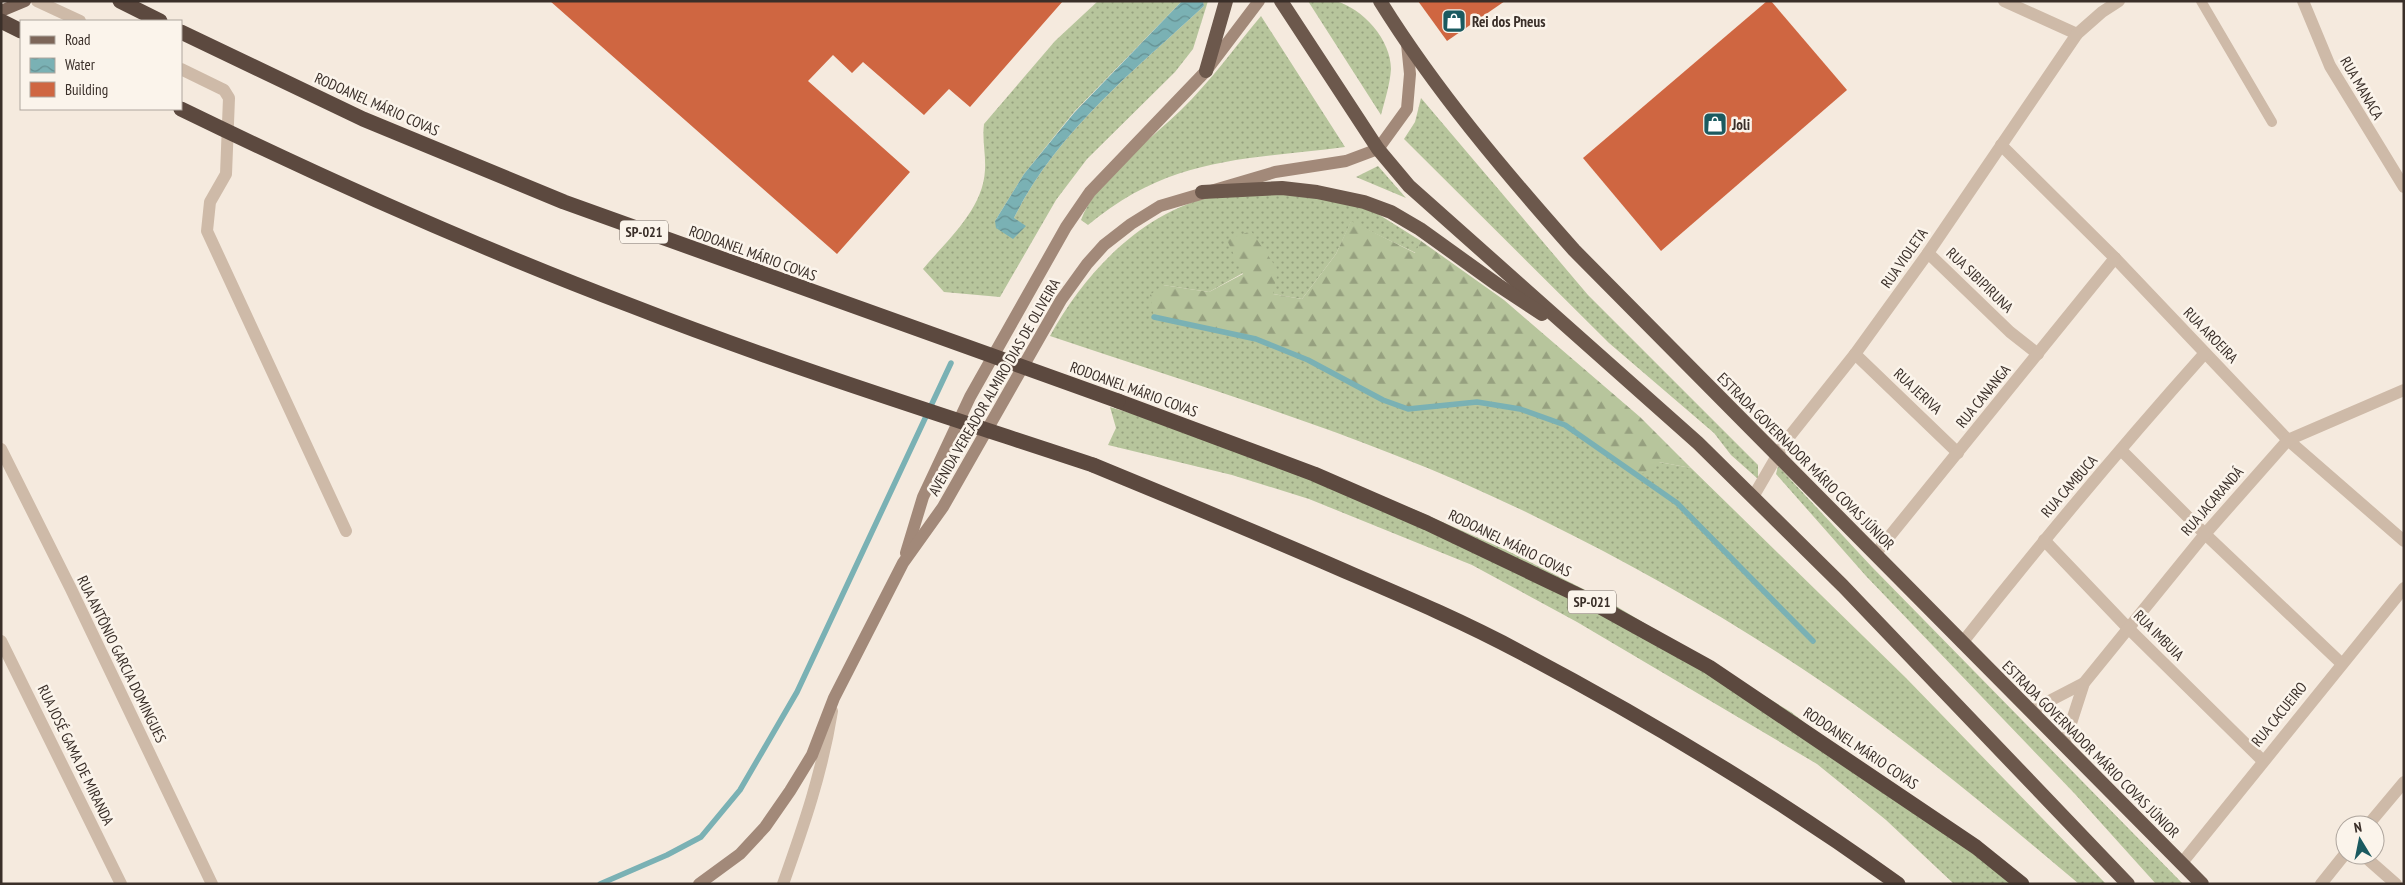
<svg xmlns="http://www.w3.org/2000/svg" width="2405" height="885" font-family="'PT Sans Narrow',sans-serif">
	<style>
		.grass { fill: url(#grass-dots) }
		.forest { fill: url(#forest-firs) }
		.water { fill: url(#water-waves) }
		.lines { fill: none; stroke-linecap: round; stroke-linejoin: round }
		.stream { stroke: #7ab1b4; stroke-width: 5.5 }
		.building { fill: #cf6641 }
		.service { stroke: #cebaa8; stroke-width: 10 }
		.minor { stroke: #cebaa8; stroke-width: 12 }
		.secondary { stroke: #a28979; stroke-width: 12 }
		.primary { stroke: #7d6659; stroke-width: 12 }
		.trunk { stroke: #6c584c; stroke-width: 14 }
		.motorway { stroke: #5c493f; stroke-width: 15 }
		.motorway-bridge { stroke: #5c493f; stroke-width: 15 }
		.labels { text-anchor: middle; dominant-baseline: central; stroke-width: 5; stroke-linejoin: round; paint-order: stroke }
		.shield { fill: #fbf4eb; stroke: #746a63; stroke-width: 1 }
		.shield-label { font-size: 14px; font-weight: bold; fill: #3a2f29 }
		.poi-label { font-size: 15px; font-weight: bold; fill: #3a2f29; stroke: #fbf4eb; text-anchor: start }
		.street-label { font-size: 15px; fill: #3a2f29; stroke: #fbf4eb }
	</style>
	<defs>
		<pattern id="grass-dots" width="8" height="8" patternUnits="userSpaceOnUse" patternTransform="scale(1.25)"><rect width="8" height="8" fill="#b7c59c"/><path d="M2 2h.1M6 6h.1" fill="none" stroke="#96a07f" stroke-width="1.8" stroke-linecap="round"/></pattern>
		<pattern id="forest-firs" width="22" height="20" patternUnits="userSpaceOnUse" patternTransform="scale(1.25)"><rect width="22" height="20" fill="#b7c59c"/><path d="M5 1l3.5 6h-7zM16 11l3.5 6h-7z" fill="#96a07f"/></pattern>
		<pattern id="water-waves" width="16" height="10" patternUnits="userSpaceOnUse" patternTransform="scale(1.25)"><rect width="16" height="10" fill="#7ab1b4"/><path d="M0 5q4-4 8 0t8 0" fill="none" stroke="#659092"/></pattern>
	</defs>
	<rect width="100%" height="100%" fill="#f5eade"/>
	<g class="grass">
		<path d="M 1098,1 L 1182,1 L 1074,112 L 1024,174 L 995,221 L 1014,218 C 1056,132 1135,70 1204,6 L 1203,1 L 1208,1 L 1193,49 L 1175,72 L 1087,159 L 1056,200 L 1000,297 L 944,292 L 923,269 C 947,240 983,210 985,170 C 986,155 982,140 984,124 L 1055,41 Z"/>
		<path d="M 1308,1 C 1317,1 1327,0 1335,1 C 1363,8 1391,40 1391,69 C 1390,84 1385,100 1381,115 Z"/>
		<path d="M 1261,16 L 1345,147 C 1245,160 1171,156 1088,225 L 1081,220 C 1095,181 1151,139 1181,110 C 1210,82 1235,47 1261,16 Z"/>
		<path d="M 1421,98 L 1588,295 L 1758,465 L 1758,479 L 1731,455 L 1714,433 L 1609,343 L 1404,139 L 1415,122 Z"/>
		<path d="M 1378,166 L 1406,198 L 1356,177 Z"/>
		<path d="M 1255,191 L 1336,198 L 1378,214 L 1421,241 L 1416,253 L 1351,222 L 1336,254 L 1302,299 L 1273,294 L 1243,273 L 1209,292 L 1163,285 L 1210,331 L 1256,339 L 1308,360 L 1408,409 L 1477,402 L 1520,409 L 1659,462 L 1691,468 L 1906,678 L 2106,884 L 2079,884 C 2014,829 1949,775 1881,724 C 1776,646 1660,578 1542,520 C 1385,441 1216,392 1050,336 C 1085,272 1143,211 1217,195 C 1229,193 1243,192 1255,191 Z"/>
		<path d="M 1110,407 L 1248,448 L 1413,509 L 1506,550 L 1611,603 L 1791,712 L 2013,884 L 1954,884 L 1886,820 L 1817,764 L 1577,622 L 1472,565 L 1309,499 L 1232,475 L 1108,445 L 1116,428 Z"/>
		<path d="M 1778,466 L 1872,567 L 2183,884 L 2156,884 L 2075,794 L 1866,576 L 1776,474 Z"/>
	</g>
	<path class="forest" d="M 1351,221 L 1415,253 L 1421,241 L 1504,300 L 1640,417 L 1691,468 L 1659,462 L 1639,476 L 1559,423 L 1520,409 L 1477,402 L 1408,409 L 1383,400 L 1308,360 L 1256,339 L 1154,317 L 1150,295 L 1163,285 L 1209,292 L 1243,274 L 1227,240 L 1251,231 L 1278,270 L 1273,294 L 1302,299 L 1336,254 Z"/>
	<path class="water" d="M 1182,1 L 1203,1 L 1204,6 C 1135,70 1056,132 1014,218 L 1026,226 L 1013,239 L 996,228 L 995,221 L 1024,174 L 1074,113 Z"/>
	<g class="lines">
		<g class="stream">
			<path d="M 1154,317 L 1256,339 L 1308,360 L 1383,400 L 1408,409 L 1477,402 L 1520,409 L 1565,425 L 1677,503 L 1813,641"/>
			<path d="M 600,884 L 667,855 L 701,837 L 740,790 L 797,692 L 951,363"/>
		</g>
	</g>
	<g class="building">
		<path d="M 550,1 L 1063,1 L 970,107 L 949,89 L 924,115 L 863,62 L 852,73 L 833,55 L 808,81 L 910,172 L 837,254 Z"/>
		<path d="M 1418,1 L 1505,1 L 1447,41 Z"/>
		<path d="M 1767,1 L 1771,1 L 1847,90 L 1661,251 L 1583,158 Z"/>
	</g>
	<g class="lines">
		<path class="service" d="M 2201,1 L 2272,122"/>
		<g class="minor">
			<path d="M 37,1 L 80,21"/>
			<path d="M 2004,1 L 2077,34"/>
			<path d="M 2303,1 L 2330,66 L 2404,187"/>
			<path d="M 181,69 L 224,90 L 229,98 L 226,174 L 210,202 L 207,231 L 346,531"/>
			<path d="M 2001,145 L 2115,258 L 2288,440 L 2404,541"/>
			<path d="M 1928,253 L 2010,332 L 2038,354"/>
			<path d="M 1855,354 L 1958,453"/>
			<path d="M 1,449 L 71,589 L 212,884"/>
			<path d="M 2121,450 L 2205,534 L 2341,663"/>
			<path d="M 1753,497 L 1785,442 L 1855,354 L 1928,253 L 2077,34 L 2102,12 L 2119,1"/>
			<path d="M 2044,540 L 2127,627 L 2262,760"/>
			<path d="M 1876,553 L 2115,258"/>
			<path d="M 1,641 L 121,884"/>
			<path d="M 1962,643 C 2040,544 2121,447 2205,353"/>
			<path d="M 2030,711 L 2084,683"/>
			<path d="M 2064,745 L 2084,683 L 2205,534 L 2288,440 L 2404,390"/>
			<path d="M 2368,825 L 2404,782"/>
			<path d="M 2363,855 L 2396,884"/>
			<path d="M 2181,864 L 2404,588"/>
			<path d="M 783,884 C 804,825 822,773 832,711"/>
			<path d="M 2321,884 L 2345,854"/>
		</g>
		<g class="secondary">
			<path d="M 906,553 L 923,497 L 970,397 L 1066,227 L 1090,192 L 1206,71 L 1259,1"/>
			<path d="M 699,884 L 740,854 L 765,827 L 790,791 L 812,755 L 834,698 L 903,563 L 943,507 L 1061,300 L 1087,264 L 1104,245 L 1131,224 L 1160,206 L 1275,172 L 1346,161 L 1378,149 L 1407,109 L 1410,74 L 1407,44"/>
		</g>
		<path class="primary" d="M 1,11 L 25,1"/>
		<g class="trunk">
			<path d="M 1281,1 L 1378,149 L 1409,186 L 1698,443 L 1843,586 L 2128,884"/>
			<path d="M 1380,1 C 1436,91 1504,171 1574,250 L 2202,884"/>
			<path d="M 1206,71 L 1226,1"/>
			<path d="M 1202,192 L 1282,188 L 1317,192 L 1364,202 L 1391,212 L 1420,229 L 1498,285 L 1542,314"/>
		</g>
		<g class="motorway">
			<path d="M 120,1 L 160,21"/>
			<path d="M 1,21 L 21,31"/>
			<path d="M 1118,401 L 1314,474 L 1427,523 L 1584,598 L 1709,667 L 1976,847 L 2022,884"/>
			<path d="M 1093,465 C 1180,501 1268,537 1354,575 C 1410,599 1466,623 1520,652 C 1651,721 1778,798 1898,884"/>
		</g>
		<g class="motorway-bridge">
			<path d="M 181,32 L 363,119 L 564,202 L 1118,401"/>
			<path d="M 181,109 C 329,181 479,248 632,306 C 783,365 939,414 1093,465"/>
		</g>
	</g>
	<defs>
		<g id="shop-square" transform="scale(1.25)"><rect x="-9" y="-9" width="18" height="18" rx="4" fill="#1b5a60" stroke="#fbf4eb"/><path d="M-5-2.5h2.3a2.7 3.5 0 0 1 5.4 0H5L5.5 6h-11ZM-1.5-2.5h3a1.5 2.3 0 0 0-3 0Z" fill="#fff"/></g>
	</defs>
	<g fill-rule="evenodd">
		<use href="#shop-square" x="1454" y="21"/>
		<use href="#shop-square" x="1715" y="124"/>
	</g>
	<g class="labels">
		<g class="shield">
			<rect x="620" y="220.5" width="48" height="23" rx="4"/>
			<rect x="1568" y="590.5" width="48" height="23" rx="4"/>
		</g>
		<g class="shield-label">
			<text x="644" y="232">SP-021</text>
			<text x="1592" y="602">SP-021</text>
		</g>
		<g class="poi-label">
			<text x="1472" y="21">Rei dos Pneus</text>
			<text x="1732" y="124">Joli</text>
		</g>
		<g class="street-label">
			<text transform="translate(2362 88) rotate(60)">RUA MANACA</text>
			<text transform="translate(377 104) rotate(24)">RODOANEL MÁRIO COVAS</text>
			<text transform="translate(753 253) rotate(20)">RODOANEL MÁRIO COVAS</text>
			<text transform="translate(1904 258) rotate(-55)">RUA VIOLETA</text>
			<text transform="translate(1980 280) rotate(44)">RUA SIBIPIRUNA</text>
			<text transform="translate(2211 335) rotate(46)">RUA AROEIRA</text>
			<text transform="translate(994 387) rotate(-60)">AVENIDA VEREADOR ALMIRO DIAS DE OLIVEIRA</text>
			<text transform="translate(1134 389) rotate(20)">RODOANEL MÁRIO COVAS</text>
			<text transform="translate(1918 391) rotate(43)">RUA JERIVA</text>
			<text transform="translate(1983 396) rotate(-51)">RUA CANANGA</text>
			<text transform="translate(1806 461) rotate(45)">ESTRADA GOVERNADOR MÁRIO COVAS JÚNIOR</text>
			<text transform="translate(2069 486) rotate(-49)">RUA CAMBUCA</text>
			<text transform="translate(2212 501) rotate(-49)">RUA JACARANDÁ</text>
			<text transform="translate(1510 543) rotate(26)">RODOANEL MÁRIO COVAS</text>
			<text transform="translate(2159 635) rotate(45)">RUA IMBUIA</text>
			<text transform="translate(122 659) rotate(64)">RUA ANTÔNIO GARCIA DOMINGUES</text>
			<text transform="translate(2279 714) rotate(-51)">RUA CACUEIRO</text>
			<text transform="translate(1861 748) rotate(34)">RODOANEL MÁRIO COVAS</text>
			<text transform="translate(2091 749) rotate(45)">ESTRADA GOVERNADOR MÁRIO COVAS JÚNIOR</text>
			<text transform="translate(76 755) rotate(64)">RUA JOSÉ GAMA DE MIRANDA</text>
		</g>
	</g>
	<rect width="2405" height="885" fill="none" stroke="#3a2f29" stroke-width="5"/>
	<rect x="20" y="20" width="162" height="90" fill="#fbf4eb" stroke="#aea59d"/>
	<rect x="30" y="36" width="25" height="8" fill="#7d6659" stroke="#aea59d"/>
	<text x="65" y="45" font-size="15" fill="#3a2f29">Road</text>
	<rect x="30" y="58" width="25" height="15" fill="url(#water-waves)" stroke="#aea59d"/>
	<text x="65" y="70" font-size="15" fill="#3a2f29">Water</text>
	<rect x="30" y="82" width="25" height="15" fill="#cf6641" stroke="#aea59d"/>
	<text x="65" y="95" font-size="15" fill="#3a2f29">Building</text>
	<g transform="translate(2360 840) rotate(350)"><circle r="24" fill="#fbf4eb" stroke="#aea59d"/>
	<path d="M0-4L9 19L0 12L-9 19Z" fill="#1b5a60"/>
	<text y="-8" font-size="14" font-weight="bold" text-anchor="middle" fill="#3a2f29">N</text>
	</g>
</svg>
